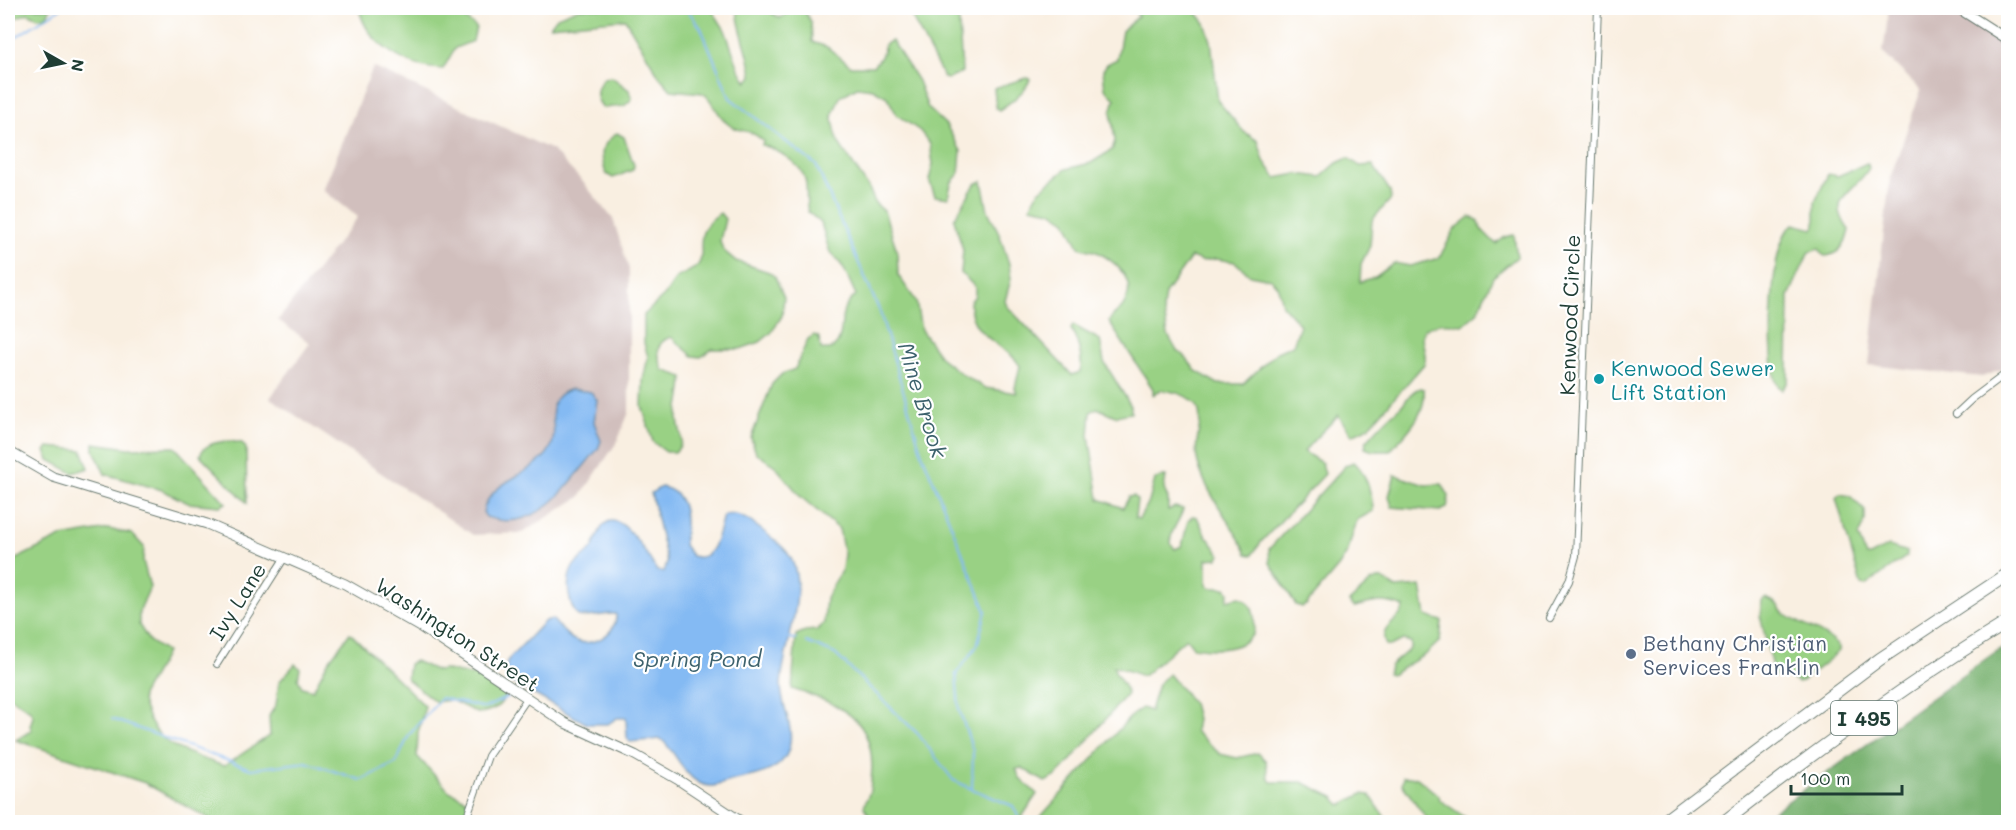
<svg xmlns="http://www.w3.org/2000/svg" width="2016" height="830" font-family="Mali,sans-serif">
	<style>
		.industrial { fill: #d1bfbd }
		.green { fill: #99d184; stroke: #5c875c; stroke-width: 1.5; fill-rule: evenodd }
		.forest { fill: #7ab372; stroke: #4c7853; stroke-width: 1.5 }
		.water { fill: #84baf3; stroke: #527c94; stroke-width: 1.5 }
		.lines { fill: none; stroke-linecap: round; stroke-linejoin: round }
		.stream { stroke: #84baf3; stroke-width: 2 }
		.street-casing { stroke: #6b7b71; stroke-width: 8 }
		.secondary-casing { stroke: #6b7b71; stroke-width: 11 }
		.highway-casing { stroke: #6b7b71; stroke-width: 14 }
		.street { stroke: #fff; stroke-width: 6 }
		.secondary { stroke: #fff; stroke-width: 9 }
		.highway { stroke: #fff; stroke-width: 12 }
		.culture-dot { fill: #0f9aa8; stroke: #fff; stroke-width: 2 }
		.service-dot { fill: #5c6f8a; stroke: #fff; stroke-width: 2 }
		.labels { text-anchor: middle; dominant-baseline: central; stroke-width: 4.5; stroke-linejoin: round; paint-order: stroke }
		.shield { fill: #fff; stroke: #627771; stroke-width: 1.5 }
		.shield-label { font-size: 20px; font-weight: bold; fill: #1f3d34 }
		.street-label { font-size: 21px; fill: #1f3d34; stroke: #fff }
		.culture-label { font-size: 21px; fill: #0d838f; stroke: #fff; text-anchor: start }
		.service-label { font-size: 21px; fill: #4e5e75; stroke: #fff; text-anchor: start }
		.water-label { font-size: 22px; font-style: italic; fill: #3d626d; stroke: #fff }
	</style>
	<rect width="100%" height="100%" fill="#fff"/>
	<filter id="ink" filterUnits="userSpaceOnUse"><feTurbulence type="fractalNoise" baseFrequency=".0167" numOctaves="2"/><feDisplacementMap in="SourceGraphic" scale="12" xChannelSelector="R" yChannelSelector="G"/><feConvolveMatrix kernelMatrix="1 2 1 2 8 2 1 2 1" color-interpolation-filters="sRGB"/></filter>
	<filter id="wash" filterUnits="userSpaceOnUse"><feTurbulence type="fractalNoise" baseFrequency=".008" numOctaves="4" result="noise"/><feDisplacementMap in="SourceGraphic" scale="24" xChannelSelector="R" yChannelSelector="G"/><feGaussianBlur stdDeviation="1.35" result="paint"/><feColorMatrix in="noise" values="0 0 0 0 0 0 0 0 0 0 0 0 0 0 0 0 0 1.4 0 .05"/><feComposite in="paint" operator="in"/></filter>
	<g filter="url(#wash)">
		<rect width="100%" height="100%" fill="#f9efe1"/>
		<g class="industrial">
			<path d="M 1889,8 L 1914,8 L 1971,22 L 2008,50 L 2008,367 L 1982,377 L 1869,365 L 1890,178 L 1921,90 L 1883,53 Z"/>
			<path d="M 373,67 L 552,150 L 582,181 L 613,219 L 629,269 L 629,412 L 617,442 L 580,497 L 522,533 L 473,535 L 270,398 L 310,343 L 278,320 L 358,217 L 323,190 Z"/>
		</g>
		<g class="green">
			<path d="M 8,8 L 51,8 L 46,17 L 38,18 L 28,13 L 8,21 Z"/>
			<path d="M 359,8 L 458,8 L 464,18 L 476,27 L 473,41 L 455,48 L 443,69 C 408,69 366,44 359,8 Z"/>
			<path d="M 579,8 L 711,8 L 725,30 L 739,69 L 747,82 L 752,76 C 750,52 738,31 737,8 L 764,8 L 780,18 L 795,9 L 803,9 L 811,22 L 812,42 L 827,47 L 851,66 L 873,66 L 881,57 L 885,44 L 892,41 L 918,81 L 928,108 L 946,125 L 961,151 L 959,174 L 951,183 L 948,198 L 935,196 L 929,180 L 933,164 L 930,144 L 920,131 L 897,115 L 887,97 L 873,89 L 857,87 L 840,97 L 832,116 L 838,142 L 869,188 L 875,203 L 884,211 L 897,251 L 898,275 L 916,301 L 921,330 L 941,358 L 963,375 L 985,388 L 1017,393 L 1015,388 L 1020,366 C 1007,343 969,339 970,302 L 975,296 L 975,287 L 961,273 L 963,250 L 954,219 L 975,184 L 982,181 L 988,211 L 999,233 L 1009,264 L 1011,279 L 1005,301 L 1007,306 L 1072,375 L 1080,372 C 1084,360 1077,339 1071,329 L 1073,325 L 1100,340 L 1104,362 L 1131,406 L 1131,413 L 1115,416 L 1097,408 L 1091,412 L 1089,435 L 1099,499 L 1123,508 L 1129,497 L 1134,496 L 1137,500 L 1135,518 L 1139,519 L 1149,502 L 1155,479 L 1166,476 L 1164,489 L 1168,499 L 1168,510 L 1175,507 L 1183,509 C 1180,522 1167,533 1172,546 L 1175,549 L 1182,546 L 1188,521 L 1193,516 L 1197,517 L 1205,534 L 1220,554 L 1218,558 L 1207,559 L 1207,585 L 1210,588 L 1226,588 L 1229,592 L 1227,600 L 1240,597 C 1255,603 1256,620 1253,634 C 1240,652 1212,650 1193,647 L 1186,638 L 1143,676 L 1114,666 C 1114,677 1126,683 1127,694 L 1066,766 L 1055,777 L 1045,782 L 1022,768 L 1016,769 L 1020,778 L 1037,794 L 1022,817 L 1027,822 L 888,822 L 870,817 L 864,807 C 865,801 869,796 870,790 C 880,723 850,707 792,689 L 796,635 L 805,631 L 817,630 L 824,623 L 826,598 L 842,569 L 844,554 L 839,529 L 801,497 L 775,466 L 756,453 L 751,438 L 772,384 L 782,374 L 795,369 L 808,339 L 814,335 L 819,337 L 821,349 C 846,353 839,324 844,310 C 846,305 852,299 856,295 L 843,267 L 829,250 L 821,223 L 808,212 C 805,201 808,189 805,179 C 801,163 776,149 762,145 L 763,141 C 749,127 740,134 728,124 C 717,115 714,101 703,93 L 671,90 L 659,76 L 625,19 L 550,26 L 557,17 Z"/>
			<path d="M 907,8 L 958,8 L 962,72 L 948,79 L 944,78 Z"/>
			<path d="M 1133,8 L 1193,8 L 1205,23 L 1211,41 L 1218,101 L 1244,132 L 1258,141 L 1264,161 L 1276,178 L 1297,174 L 1321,177 L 1337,163 L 1348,158 L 1360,166 L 1373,165 L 1390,191 L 1391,199 L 1372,220 L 1370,246 L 1361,264 L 1360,282 L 1375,277 L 1394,263 L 1410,266 L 1439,258 L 1455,229 L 1470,217 L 1478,220 L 1481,229 L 1496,244 L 1505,237 L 1514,235 L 1517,257 L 1493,277 L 1477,313 L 1463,325 L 1440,323 L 1424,329 C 1418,343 1429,351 1424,364 L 1369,427 L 1352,435 L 1338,415 C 1327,429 1313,438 1304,452 L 1322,463 L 1325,474 L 1262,541 L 1252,555 L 1247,554 C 1232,521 1205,495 1197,459 C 1193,443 1204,425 1198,408 C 1193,396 1173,391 1161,390 L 1153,395 L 1153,389 L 1109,322 C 1112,313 1120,312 1124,304 C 1137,284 1120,265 1101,254 C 1094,250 1086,250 1079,247 L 1066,221 L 1051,211 L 1030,207 L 1039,191 L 1066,169 L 1091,163 L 1112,150 L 1115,141 L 1111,112 L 1115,99 L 1105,89 L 1103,70 L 1107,64 L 1117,59 L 1122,31 L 1138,16 ZM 1191,257 L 1202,261 L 1216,259 L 1235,262 L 1250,275 L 1271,279 L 1278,287 L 1282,305 L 1300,325 L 1293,345 L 1277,352 L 1243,384 L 1218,384 L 1196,371 L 1184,355 L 1177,351 L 1168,335 L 1163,308 L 1165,294 Z"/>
			<path d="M 612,77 L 629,90 L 632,99 L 624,106 L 603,108 C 594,98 595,88 604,78 Z"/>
			<path d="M 1026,78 L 1030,79 C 1026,92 1010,103 999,110 L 996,108 L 994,88 Z"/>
			<path d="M 617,133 L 624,137 L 634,165 L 633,170 L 613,178 L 606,174 C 600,154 599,146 617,133 Z"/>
			<path d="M 1867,163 L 1869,168 C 1854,194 1825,196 1849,230 C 1846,244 1840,255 1825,256 L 1819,249 L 1809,252 L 1789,296 L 1788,382 L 1782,390 C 1779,387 1776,383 1775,378 C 1768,353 1769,236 1794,224 L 1813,229 L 1815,226 L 1815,202 L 1828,174 L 1838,176 Z"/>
			<path d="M 720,213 L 725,219 L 720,241 L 723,250 L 736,261 L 769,272 L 775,277 L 784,297 L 782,316 L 771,333 L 760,342 L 740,349 L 712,349 L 701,357 L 693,356 L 671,337 C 653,343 658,356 663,370 L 683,377 C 683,391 679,403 678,416 C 677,429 688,441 675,452 L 666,452 L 653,442 L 642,406 L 643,380 L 648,357 L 644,343 L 644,315 C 650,309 657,302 664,296 C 669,290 672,282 678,277 C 684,273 693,271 698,265 C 708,252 689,234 720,213 Z"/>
			<path d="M 1420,388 L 1424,389 C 1427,415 1406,433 1390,451 L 1373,451 L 1365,448 L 1366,442 C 1377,428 1386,419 1399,408 C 1407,401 1410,391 1420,388 Z"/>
			<path d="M 229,441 L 242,443 L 246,448 L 247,503 L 200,455 C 205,443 217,442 229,441 Z"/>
			<path d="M 94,443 L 129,448 L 175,447 L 226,503 L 220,506 L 188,503 L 162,490 L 105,474 L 94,450 Z"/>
			<path d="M 48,447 L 82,450 L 89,468 L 73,473 L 49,460 L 45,451 Z"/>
			<path d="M 1353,462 C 1365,468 1373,498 1373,511 L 1357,520 L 1347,553 L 1339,566 L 1306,605 L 1302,607 L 1296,605 L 1270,563 L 1269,549 L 1346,465 Z"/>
			<path d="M 1395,475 L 1425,485 L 1442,484 L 1449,496 L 1447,508 L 1440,511 L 1392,507 L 1389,496 Z"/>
			<path d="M 1840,494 L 1850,496 L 1865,511 L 1865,521 L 1858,536 L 1866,556 L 1870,556 L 1889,546 L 1907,552 L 1907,556 L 1865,586 L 1861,585 L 1836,498 Z"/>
			<path d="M 108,529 L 132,534 L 144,547 L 143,561 L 150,587 L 139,612 L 139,625 L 149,641 L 166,652 C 162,663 144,690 142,696 C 141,702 145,709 147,714 C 159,748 193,755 224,766 L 270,735 L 269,716 L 276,705 L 279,682 L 295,664 L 300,668 L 298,679 L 302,687 L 313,690 L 328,662 L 350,633 L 425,706 L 418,733 L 417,756 L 449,791 L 469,801 L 462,822 L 215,822 L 145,783 L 16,740 L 32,730 L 30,726 L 33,716 L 29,709 L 8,696 L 8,563 L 61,537 Z"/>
			<path d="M 1378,579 L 1382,579 L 1396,588 L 1421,586 L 1426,616 L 1442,621 L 1440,641 L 1426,654 L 1391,675 L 1388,674 L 1390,666 L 1411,648 L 1411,642 L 1403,640 L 1390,646 L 1386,645 C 1376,627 1402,621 1404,607 C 1383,599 1375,602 1354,607 L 1349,602 L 1371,582 Z"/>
			<path d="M 1765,598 C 1783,604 1776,609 1786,615 C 1804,627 1824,631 1839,647 L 1839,651 C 1825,663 1815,672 1799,683 L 1787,676 L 1775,676 L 1773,672 L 1760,615 L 1762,600 Z"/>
			<path d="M 415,661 L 437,671 L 445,670 L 476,676 L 506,692 C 503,706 492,712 477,713 L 451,700 L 436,702 L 407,679 L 409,664 Z"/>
			<path d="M 1169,674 L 1193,703 L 1197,719 L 1195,731 L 1220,754 L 1237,758 L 1258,753 L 1266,761 L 1268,778 L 1271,782 L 1302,782 L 1334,797 L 1341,805 L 1362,794 L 1370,795 L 1388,822 L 1036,822 L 1132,715 L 1142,708 L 1150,711 L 1158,684 Z"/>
			<path d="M 1403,777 L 1416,777 L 1439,796 L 1440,800 L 1472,822 L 1429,822 L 1402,784 Z"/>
		</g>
		<path class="forest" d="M 2008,644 L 2008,822 L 1759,822 L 1994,653 Z"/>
		<g class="water">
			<path d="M 571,389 L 591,392 L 597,400 L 594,422 L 601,441 L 598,449 C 567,484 540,535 486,517 L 483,512 C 490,481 526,477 545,456 C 568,431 534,401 571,389 Z"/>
			<path d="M 661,487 C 689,491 686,524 684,545 L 692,556 C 715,564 718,531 723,516 C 736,511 749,520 759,528 C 768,535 780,543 787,552 C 812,585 783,645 781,685 C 781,704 793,724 790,743 C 787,771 756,776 734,780 C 722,783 712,790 699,783 C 682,773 676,752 661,739 L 630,742 L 627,738 L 626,718 L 617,718 L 608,724 L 587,724 L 510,681 L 506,672 L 507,661 L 545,621 L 552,619 C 559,626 566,636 574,640 C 591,649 618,634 616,614 C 602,613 592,619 578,616 C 568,605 565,581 573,567 C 577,560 588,556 593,547 C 596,541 598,532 603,526 C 620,504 650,560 657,571 L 664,572 L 667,562 L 651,493 Z"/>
		</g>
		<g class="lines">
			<g class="stream">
				<path d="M 686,8 L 701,28 L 730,98 L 816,165 L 880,312 L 921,451 L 986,611 L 977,646 L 956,674 L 959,709 L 973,751 L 972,789 L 1013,806 L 1020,820"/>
				<path d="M 8,42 L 61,8"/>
				<path d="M 786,638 L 796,639"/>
				<path d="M 806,642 L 835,654 L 918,734 L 953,780 L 972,789"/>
				<path d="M 112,719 L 251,769 L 306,762 L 361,780 L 396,763 L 409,735 L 441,698 L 485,708 L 508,697"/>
			</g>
		</g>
	</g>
	<g filter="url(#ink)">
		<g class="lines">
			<g class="street-casing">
				<g id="street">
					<path d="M 1956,414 L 1972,399 L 2008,372"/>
					<path d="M 1549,618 L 1569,581 L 1576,556 L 1598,8"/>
					<path d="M 217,664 L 285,557"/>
					<path d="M 465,822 L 488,756 L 526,700"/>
				</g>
			</g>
			<g class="secondary-casing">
				<g id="secondary">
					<path d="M 1958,8 L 2008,40"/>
					<path d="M 8,451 L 53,477 L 207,524 L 345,584 L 419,626 L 565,723 L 635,755 L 677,779 L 742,822"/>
				</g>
			</g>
			<g class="highway-casing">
				<g id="highway">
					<path d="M 1663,822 L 1880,659 L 2008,574"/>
					<path d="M 1724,822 C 1815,751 1909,682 2008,622"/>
				</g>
			</g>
			<use href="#street" class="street"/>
			<use href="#secondary" class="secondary"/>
			<use href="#highway" class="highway"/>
		</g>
	</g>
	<circle class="culture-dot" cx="1599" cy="379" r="6"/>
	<circle class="service-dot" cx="1631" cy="654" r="6"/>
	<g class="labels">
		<rect class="shield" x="1831" y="701" width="66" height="34" rx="4.5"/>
		<g class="shield-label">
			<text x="1864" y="718">I 495</text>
		</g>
		<g class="street-label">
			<text transform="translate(1569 315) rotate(-88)">Kenwood Circle</text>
			<text transform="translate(237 601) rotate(-58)">Ivy Lane</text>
			<text transform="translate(458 634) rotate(33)">Washington Street</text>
		</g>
		<g class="culture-label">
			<text x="1611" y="367">Kenwood Sewer<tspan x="1611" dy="24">Lift Station</tspan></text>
		</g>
		<g class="service-label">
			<text x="1643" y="642">Bethany Christian<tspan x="1643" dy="24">Services Franklin</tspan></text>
		</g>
		<g class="water-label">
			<text transform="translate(923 400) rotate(73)">Mine Brook</text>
			<text x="697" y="658">Spring Pond</text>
		</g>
	</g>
	<rect width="2016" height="830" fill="none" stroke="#fff" stroke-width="30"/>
	<g transform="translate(63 63) rotate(99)" stroke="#ffffff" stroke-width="4.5" paint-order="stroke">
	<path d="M0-4.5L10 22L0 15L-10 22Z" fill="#1f3d34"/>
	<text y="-9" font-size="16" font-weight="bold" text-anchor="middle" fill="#1f3d34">N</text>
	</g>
	<path d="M1791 785v9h111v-9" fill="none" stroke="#1f3d34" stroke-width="3"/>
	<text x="1800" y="785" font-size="18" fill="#1f3d34" stroke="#ffffff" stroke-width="4.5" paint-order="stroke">100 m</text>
</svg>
